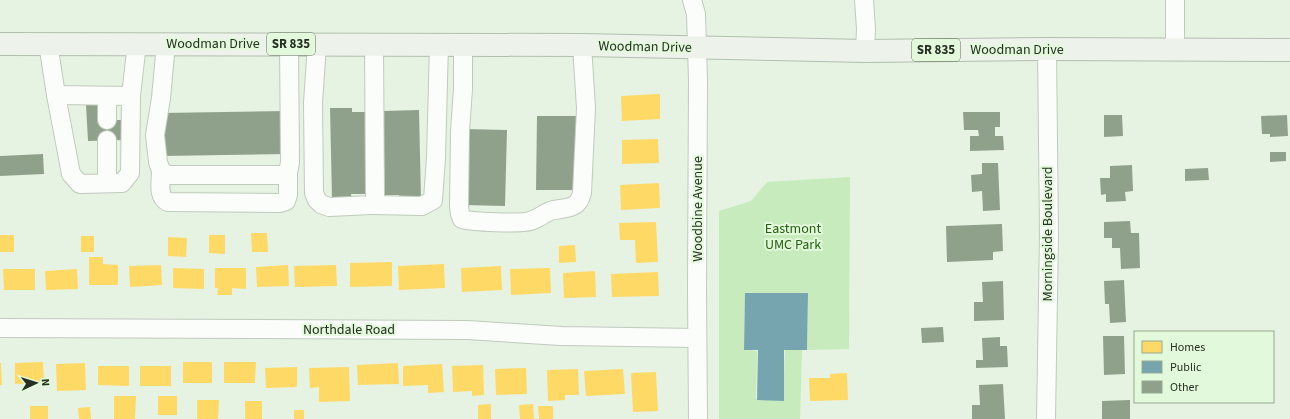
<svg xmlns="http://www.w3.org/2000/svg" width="1290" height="419" font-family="'Source Sans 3',sans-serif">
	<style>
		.green { fill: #c7ebbc }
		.homes { fill: #ffd966 }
		.public { fill: #76a5af }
		.building { fill: #90a18b }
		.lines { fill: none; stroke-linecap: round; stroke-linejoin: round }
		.minor-casing { stroke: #c0cabd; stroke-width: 20 }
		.major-casing { stroke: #b2bfae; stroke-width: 24 }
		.minor { stroke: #fbfdfb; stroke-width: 18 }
		.major { stroke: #edf3eb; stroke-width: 22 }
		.labels { text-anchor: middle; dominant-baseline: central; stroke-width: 4; stroke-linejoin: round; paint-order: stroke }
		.shield { fill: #e2fadb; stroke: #5e6c5a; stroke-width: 1 }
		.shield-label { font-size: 13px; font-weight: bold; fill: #262f23 }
		.street-label { font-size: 14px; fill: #262f23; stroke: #e2fadb }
		.park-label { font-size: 14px; fill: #276010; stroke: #e2fadb }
	</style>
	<rect width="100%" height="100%" fill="#e6f3e2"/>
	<path class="green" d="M 850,177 L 849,349 L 807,350 L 808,293 L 745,293 L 744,349 L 757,351 L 756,399 L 783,400 L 785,350 L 802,350 L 800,419 L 719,419 L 719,211 L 751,201 L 767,182 Z"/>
	<g class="homes">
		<path d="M 660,94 L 660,119 L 622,121 L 621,96 Z"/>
		<path d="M 658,139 L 659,163 L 622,164 L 622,140 Z"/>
		<path d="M 659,183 L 660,208 L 621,210 L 620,185 Z"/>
		<path d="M 656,222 L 658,262 L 636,263 L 635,240 L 620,240 L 619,223 Z"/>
		<path d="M 251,233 L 267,233 L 268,252 L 252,252 Z"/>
		<rect x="0" y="235" width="14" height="17"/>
		<path d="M 209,235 L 225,235 L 225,254 L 209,253 Z"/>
		<rect x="81" y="236" width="13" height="16"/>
		<path d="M 168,237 L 187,238 L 186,257 L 168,256 Z"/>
		<path d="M 575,245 L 576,262 L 559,263 L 559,246 Z"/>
		<path d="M 89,257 L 103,257 L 103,264 L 118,265 L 118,285 L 89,285 Z"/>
		<path d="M 392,262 L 392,286 L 350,287 L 350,263 Z"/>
		<path d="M 444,264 L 445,288 L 399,290 L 398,266 Z"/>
		<path d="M 161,265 L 162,285 L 130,287 L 129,266 Z"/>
		<path d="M 288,265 L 289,286 L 257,287 L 256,267 Z"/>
		<path d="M 336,265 L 337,286 L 295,287 L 294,266 Z"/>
		<path d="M 501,266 L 502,290 L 462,292 L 461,268 Z"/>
		<path d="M 173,268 L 204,269 L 204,289 L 173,288 Z"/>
		<path d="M 215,268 L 246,268 L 246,289 L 232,288 L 232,295 L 217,295 L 218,288 L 215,288 Z"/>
		<path d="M 550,268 L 551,293 L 511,295 L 510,269 Z"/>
		<path d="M 3,269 L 35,269 L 35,290 L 4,290 Z"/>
		<path d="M 77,269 L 78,289 L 46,290 L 45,271 Z"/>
		<path d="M 595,271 L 596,297 L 564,298 L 563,273 Z"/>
		<path d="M 658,272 L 659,296 L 612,297 L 611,274 Z"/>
		<path d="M 43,362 L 44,383 L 15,384 L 15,363 Z"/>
		<rect x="183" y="362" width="29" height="21"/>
		<path d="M 224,362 L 256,362 L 255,383 L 224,383 Z"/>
		<path d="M 0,363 L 1,363 L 2,385 L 0,385 Z"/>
		<path d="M 85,363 L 86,390 L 57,391 L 56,364 Z"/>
		<path d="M 398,363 L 399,384 L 358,385 L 357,365 Z"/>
		<path d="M 442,364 L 444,392 L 428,393 L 428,385 L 403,386 L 403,366 Z"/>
		<path d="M 483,365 L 484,395 L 472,396 L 472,391 L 453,392 L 452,366 Z"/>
		<path d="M 98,366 L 129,366 L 129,386 L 98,385 Z"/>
		<rect x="140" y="366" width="31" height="20"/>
		<path d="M 297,367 L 297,387 L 266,388 L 265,368 Z"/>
		<path d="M 349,367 L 350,401 L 319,402 L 319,387 L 310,388 L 309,368 Z"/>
		<path d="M 526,368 L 527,394 L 496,395 L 495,369 Z"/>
		<path d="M 578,369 L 579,395 L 565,395 L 565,400 L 548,401 L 547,370 Z"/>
		<path d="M 623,369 L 625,394 L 586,396 L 584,371 Z"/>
		<path d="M 656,372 L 658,411 L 633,412 L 631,373 Z"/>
		<path d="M 847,373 L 848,400 L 810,401 L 809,378 L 830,378 L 830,374 Z"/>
		<path d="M 114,396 L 136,396 L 135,419 L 114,419 Z"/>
		<rect x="158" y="396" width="19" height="19"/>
		<path d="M 197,400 L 219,400 L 218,419 L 197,419 Z"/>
		<rect x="245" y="401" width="17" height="18"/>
		<path d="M 491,404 L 491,419 L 478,419 L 478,405 Z"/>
		<path d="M 533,404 L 534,419 L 520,419 L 519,405 Z"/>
		<rect x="30" y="406" width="18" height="13"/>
		<path d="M 538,406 L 553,406 L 553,419 L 539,419 Z"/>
		<path d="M 90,407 L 91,419 L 79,419 L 78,408 Z"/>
		<rect x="294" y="410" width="10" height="9"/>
	</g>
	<path class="public" d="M 745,293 L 808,293 L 807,350 L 784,350 L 784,401 L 757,400 L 758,350 L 744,350 Z"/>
	<g class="building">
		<path d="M 86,105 L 103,105 L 103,120 L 121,120 L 122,140 L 88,141 Z"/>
		<path d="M 330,108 L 352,108 L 352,112 L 366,112 L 368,194 L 351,194 L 352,199 L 332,199 Z"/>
		<path d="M 419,110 L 421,199 L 399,199 L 399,195 L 385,195 L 383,111 Z"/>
		<path d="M 287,111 L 288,154 L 162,156 L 161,113 Z"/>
		<path d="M 963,112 L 1000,112 L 1000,127 L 995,127 L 995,136 L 1003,136 L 1004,150 L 970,151 L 970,136 L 979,136 L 978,130 L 964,130 Z"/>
		<path d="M 1104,115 L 1122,115 L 1123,136 L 1104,137 Z"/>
		<path d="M 1287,115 L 1288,136 L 1270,137 L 1270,134 L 1262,134 L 1261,116 Z"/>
		<path d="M 537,116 L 578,116 L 578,190 L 536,190 Z"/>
		<path d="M 465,129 L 507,130 L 505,206 L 463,205 Z"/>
		<path d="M 1270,152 L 1286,152 L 1286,161 L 1270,162 Z"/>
		<path d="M 43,154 L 44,174 L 0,176 L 0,156 Z"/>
		<path d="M 982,163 L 998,163 L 1000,210 L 983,211 L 982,191 L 972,192 L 971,175 L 982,174 Z"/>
		<path d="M 1132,165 L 1133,191 L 1125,192 L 1126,201 L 1106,202 L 1106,194 L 1101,195 L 1100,178 L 1110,178 L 1110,166 Z"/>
		<path d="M 1208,168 L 1209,180 L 1185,181 L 1185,169 Z"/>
		<path d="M 1130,221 L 1131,233 L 1139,233 L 1140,268 L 1121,269 L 1120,248 L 1112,248 L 1112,238 L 1104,238 L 1104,222 Z"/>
		<path d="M 1002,224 L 1003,251 L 993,252 L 993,260 L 947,262 L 946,226 Z"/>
		<path d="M 1124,280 L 1126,322 L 1110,323 L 1109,304 L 1105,304 L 1104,281 Z"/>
		<path d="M 1003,281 L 1004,320 L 974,321 L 974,302 L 983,302 L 982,282 Z"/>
		<path d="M 943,327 L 944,342 L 922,343 L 921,328 Z"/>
		<path d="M 1103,336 L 1124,336 L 1125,374 L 1104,375 Z"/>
		<path d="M 1000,337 L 1000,346 L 1007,346 L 1008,367 L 976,368 L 976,360 L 983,360 L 982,338 Z"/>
		<path d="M 1003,384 L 1005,419 L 972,419 L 972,405 L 980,405 L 979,385 Z"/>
		<path d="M 1130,400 L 1130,419 L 1102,419 L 1102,401 Z"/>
	</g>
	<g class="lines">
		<g class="minor-casing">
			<g id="minor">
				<path d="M 692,0 L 696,14 L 698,81 L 697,291 L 698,419"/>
				<path d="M 864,0 L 866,29 L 865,51"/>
				<path d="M 48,43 L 56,95 L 131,96 L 137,43"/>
				<path d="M 166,44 L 161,98 L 155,135 L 158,162 L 161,171 L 168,175 L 284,175 L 288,173 L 290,162 L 289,44"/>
				<path d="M 317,44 L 313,103 L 314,193 L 317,200 L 321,204 L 329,207 L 372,205 L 375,198 L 374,44"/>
				<path d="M 463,45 L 463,89 L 460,131 L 459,207 L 460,214 L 462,219 C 471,222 521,224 530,221 C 538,219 543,214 550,211 C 564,207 578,211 582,193 L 586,108 L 582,45"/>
				<path d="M 1175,49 L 1175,0"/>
				<path d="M 56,95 L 71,174 L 80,184 L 122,183 L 130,173 L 131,96"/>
				<path d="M 107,96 L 107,120"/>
				<path d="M 161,171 C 161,182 157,197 168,202 L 280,203 L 286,201 L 288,195 L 288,173"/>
				<path d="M 107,183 L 107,140"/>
				<path d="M 372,205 L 422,206 L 433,200 L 436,158 L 439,45"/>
				<path d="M 0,328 L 467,330 L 561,336 L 697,338"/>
				<path d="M 1046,419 L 1049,234 L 1047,49"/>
			</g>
		</g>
		<g class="major-casing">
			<path id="major" d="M 0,44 L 582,45 L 865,51 L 1047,49 L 1290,50"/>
		</g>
		<use href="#minor" class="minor"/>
		<use href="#major" class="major"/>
	</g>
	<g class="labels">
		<g class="shield">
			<rect x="267" y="33" width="48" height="22" rx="3"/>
			<rect x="912" y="39" width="48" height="22" rx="3"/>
		</g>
		<g class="shield-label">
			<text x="291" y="44">SR 835</text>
			<text x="936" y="50">SR 835</text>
		</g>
		<g class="street-label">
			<text x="213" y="44">Woodman Drive</text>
			<text transform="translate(645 47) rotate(1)">Woodman Drive</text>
			<text x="1017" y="50">Woodman Drive</text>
			<text transform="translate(698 209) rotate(-90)">Woodbine Avenue</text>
			<text transform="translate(1048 234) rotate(-90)">Morningside Boulevard</text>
			<text x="349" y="330">Northdale Road</text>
		</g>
		<g class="park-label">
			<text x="793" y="229">Eastmont<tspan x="793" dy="16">UMC Park</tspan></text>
		</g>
	</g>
	<rect x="1134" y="331" width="140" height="72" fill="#e2fadb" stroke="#97a991"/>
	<rect x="1142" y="341" width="20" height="12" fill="#ffd966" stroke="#97a991"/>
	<text x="1170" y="351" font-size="12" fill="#262f23">Homes</text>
	<rect x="1142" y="361" width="20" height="12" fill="#76a5af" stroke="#97a991"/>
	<text x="1170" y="371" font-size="12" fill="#262f23">Public</text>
	<rect x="1142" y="381" width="20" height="12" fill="#90a18b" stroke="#97a991"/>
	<text x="1170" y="391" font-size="12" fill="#262f23">Other</text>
	<g transform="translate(36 383) rotate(86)" stroke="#e2fadb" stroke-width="3" paint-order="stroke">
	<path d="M0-3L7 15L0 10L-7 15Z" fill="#262f23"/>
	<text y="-6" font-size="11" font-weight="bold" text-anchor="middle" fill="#262f23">N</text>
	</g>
</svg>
